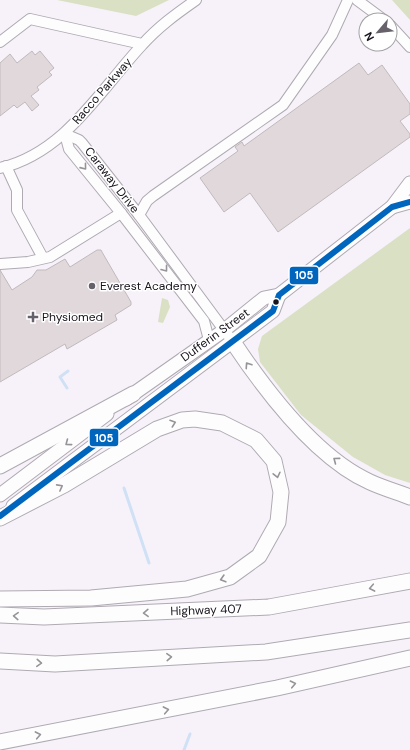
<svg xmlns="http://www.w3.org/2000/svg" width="410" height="750" font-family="'DM Sans',sans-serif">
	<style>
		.green { fill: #dae0c4 }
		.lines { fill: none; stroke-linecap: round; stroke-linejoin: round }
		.stream { stroke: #d0e1f6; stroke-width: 3 }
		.building { fill: #e0d8da; stroke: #c1b9bb }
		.minor-casing { stroke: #afaab2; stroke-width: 12 }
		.major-casing { stroke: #afaab2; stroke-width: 15 }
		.highway-casing { stroke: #afaab2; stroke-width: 17 }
		.minor { stroke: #fefdfe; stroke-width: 10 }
		.major { stroke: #fefdfe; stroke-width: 13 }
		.highway { stroke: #fefdfe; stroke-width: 15 }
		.bus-1-casing { stroke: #fff; stroke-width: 9 }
		.bus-1 { stroke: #0065bd; stroke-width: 6 }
		.oneway { stroke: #969498 }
		.poi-dot { fill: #66616a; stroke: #fff; stroke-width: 1.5 }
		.bus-dot { fill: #18131c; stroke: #fff; stroke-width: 1.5 }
		.labels { text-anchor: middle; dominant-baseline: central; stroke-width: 3; stroke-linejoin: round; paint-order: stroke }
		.street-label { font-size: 12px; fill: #18131c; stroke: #fff }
		.poi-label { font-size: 12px; fill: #18131c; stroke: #fff; text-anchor: start }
		.line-badge { stroke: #fff; stroke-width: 1.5 }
		.badge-label { font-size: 11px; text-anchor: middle; font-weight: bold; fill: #fff }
	</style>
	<rect width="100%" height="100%" fill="#f7f2fa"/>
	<g class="green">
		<path d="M 57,0 L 169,0 L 136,16 Z"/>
		<path d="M 392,0 L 410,0 L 410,20 Z"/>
		<path d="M 410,228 L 410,483 L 385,475 L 353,457 L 301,415 L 260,362 L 258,349 L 262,336 Z"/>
		<path d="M 162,298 L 168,300 L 170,307 L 163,323 L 158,322 Z"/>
	</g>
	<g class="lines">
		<g class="stream">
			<path d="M 67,388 L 60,377 L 68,371"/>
			<path d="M 124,488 L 149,563"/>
			<path d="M 184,750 L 190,734"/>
		</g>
	</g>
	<g class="building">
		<path d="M 32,51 L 35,55 L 40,51 L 54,68 L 49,72 L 52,75 L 37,87 L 39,90 L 31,96 L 39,105 L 32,111 L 25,102 L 17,108 L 14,105 L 0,116 L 0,63 L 10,54 L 17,63 Z"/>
		<path d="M 359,63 L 368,75 L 382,65 L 410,104 L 410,114 L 400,121 L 410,134 L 410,137 L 278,232 L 250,193 L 224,212 L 200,178 L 238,151 L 235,147 L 242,142 L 244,146 Z"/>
		<path d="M 97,250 L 101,250 L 102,252 L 131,302 L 131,305 L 115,315 L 117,320 L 67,349 L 65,344 L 0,382 L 0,270 L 12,290 L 32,277 L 37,270 L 46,270 L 65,259 L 70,267 Z"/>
	</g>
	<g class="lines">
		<g class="minor-casing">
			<g id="minor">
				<path d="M 357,0 L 384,20"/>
				<path d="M 390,25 L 410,47"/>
				<path d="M 0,42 L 30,19 L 142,44"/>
				<path d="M 65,134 L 79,140 L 82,143 L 139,215 L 233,342"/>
				<path d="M 65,134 L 69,149 L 121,213 L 204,321 L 209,340"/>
				<path d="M 6,166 L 17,190 L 17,210 L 43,258"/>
				<path d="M 0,168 C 65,153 100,90 142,45 C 158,27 176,14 196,0"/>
				<path d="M 139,215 L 147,201 L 153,196 L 283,105 L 332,35 L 348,0"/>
				<path d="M 0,264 L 28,262 L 50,257 L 121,213"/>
			</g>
		</g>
		<g class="major-casing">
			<g id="major">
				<path d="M 392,207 L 410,202"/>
				<path d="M 126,399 L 223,331 L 264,298 L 279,295 L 392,207 L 410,183"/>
				<path d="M 0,495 L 107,414"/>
				<path d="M 13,506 L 273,311 L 279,295"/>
			</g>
		</g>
		<g class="highway-casing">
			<g id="highway">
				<path d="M 233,342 C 265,390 316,458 370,482 C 383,488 397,492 410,497"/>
				<path d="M 0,466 L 133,394"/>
				<path d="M 0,518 L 64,485 L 157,429 L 182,420 L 195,419 L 222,423 L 256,440 L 274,461 L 281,492 L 278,522 L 259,556 L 230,577 L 187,589 L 91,598 L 0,599"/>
				<path d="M 0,615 L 44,617 L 269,607 L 410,581"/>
				<path d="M 0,661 L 55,664 L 266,652 L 410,630"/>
				<path d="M 0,742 L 277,688 L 410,658"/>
			</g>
		</g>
		<use href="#minor" class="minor"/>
		<use href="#major" class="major"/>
		<use href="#highway" class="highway"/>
		<g class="bus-1-casing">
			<path id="bus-1" d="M 0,516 L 273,311 L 279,295 L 392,207 L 410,202"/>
		</g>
		<use href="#bus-1" class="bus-1"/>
	</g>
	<defs><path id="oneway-chevron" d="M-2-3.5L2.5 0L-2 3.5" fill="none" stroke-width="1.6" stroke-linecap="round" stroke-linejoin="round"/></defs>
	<g class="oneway">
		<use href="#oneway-chevron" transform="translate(84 167) rotate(51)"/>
		<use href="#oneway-chevron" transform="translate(165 269) rotate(52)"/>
		<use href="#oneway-chevron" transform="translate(248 365) rotate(-124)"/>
		<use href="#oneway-chevron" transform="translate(173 423) rotate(-19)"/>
		<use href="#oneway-chevron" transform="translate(68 443) rotate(143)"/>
		<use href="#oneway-chevron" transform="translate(336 460) rotate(-143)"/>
		<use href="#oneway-chevron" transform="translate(277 475) rotate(77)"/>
		<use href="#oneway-chevron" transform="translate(60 487) rotate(-28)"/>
		<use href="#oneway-chevron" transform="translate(223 579) rotate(164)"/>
		<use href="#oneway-chevron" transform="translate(372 588) rotate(169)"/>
		<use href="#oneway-chevron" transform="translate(146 613) rotate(178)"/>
		<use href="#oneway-chevron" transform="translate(16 616) rotate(-177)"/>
		<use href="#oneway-chevron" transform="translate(169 657) rotate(-3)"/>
		<use href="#oneway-chevron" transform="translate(39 663) rotate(4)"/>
		<use href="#oneway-chevron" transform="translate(293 684) rotate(-12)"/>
		<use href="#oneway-chevron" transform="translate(166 710) rotate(-11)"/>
		<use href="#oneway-chevron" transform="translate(38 735) rotate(-11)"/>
	</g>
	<g class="poi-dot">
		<circle cx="92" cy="286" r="4"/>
		<path d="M31 311h4v4h4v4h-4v4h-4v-4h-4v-4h4z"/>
	</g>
	<circle class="bus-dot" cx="276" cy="302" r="3.5"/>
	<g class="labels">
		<g class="street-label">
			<text transform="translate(102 91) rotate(-49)">Racco Parkway</text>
			<text transform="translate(112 180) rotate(52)">Caraway Drive</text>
			<text transform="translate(215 335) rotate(-36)">Dufferin Street</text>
			<text transform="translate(206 610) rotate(-2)">Highway 407</text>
		</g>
		<g class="poi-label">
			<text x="100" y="286">Everest Academy</text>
			<text x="42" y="317">Physiomed</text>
		</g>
	</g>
	<g class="line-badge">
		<rect x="289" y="266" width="30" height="19" rx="4" fill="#0065bd"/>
		<rect x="89" y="428" width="30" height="19" rx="4" fill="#0065bd"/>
	</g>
	<g class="badge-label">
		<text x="304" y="279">105</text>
		<text x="104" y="442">105</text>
	</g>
	<g transform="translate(378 32) rotate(242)"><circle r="19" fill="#ffffff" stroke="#a3a1a4"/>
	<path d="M0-3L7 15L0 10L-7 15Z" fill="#66616a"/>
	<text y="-6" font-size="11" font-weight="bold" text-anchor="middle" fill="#18131c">N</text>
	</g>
</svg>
